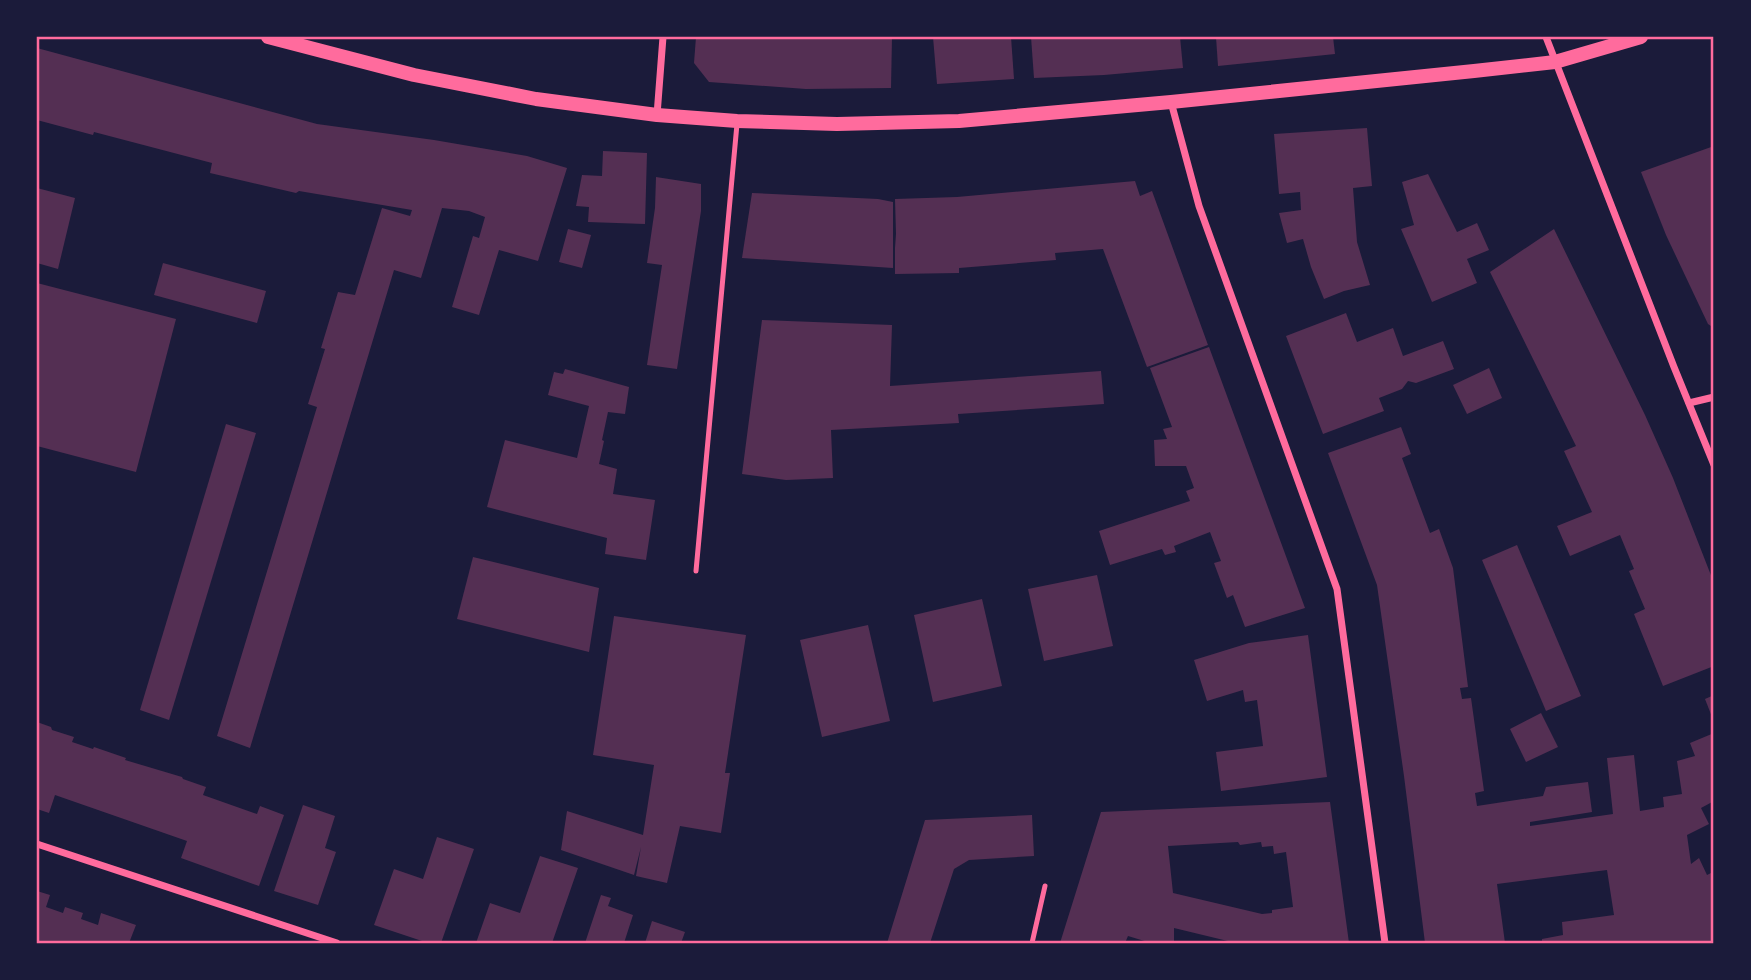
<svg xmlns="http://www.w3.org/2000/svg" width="1751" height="980" font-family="'Fira Sans',sans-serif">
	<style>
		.building { fill: #542f53; fill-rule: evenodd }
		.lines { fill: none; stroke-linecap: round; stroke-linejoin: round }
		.service { stroke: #ff6b9d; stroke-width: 5 }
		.minor { stroke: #ff6b9d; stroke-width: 7 }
		.secondary { stroke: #ff6b9d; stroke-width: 14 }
		.neatline { fill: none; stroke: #ff6b9d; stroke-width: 2.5 }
	</style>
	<rect width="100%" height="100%" fill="#1b1b3a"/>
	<g class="building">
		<path d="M 696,37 L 892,37 L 891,88 L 806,89 L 709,82 L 694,63 Z"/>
		<path d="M 933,37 L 1011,37 L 1014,79 L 937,84 Z"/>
		<path d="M 1031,37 L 1180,37 L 1183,68 L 1104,75 L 1034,78 Z"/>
		<path d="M 1216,37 L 1333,37 L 1335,54 L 1218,66 Z"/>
		<path d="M 37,48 L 317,124 L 434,140 L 527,156 L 567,168 L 538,261 L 499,250 L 479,315 L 452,307 L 473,236 L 479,238 L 485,217 L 469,211 L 442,208 L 421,278 L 394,270 L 250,748 L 217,736 L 317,407 L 308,404 L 325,349 L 321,348 L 338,292 L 355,295 L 382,208 L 410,216 L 412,210 L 299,191 L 296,193 L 210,173 L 212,163 L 94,132 L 93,135 L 37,120 Z"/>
		<path d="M 1367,128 L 1372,186 L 1353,188 L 1357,242 L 1370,285 L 1344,291 L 1324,299 L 1311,267 L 1303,239 L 1287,243 L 1279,213 L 1301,210 L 1300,192 L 1279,194 L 1274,134 Z"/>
		<path d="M 1714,146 L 1714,328 L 1708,324 L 1666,235 L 1641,172 Z"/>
		<path d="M 603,151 L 647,153 L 645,224 L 588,222 L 589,207 L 576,206 L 582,175 L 602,176 Z"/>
		<path d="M 1428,174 L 1457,232 L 1477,223 L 1489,250 L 1467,259 L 1477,283 L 1432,302 L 1401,229 L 1414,225 L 1402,182 Z"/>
		<path d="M 656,177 L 701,184 L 701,211 L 677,369 L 647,365 L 662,265 L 647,263 L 655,208 Z"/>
		<path d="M 1135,181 L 1140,196 L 1152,191 L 1208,345 L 1147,367 L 1103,249 L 1055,253 L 1056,260 L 959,268 L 959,273 L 895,274 L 895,248 L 896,234 L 895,199 L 957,197 Z"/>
		<path d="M 37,188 L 75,198 L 58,269 L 37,263 Z"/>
		<path d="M 752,193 L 878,199 L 893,202 L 893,268 L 742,258 Z"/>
		<path d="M 568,229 L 591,235 L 582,268 L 559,262 Z"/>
		<path d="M 1554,229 L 1645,415 L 1673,478 L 1714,583 L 1714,666 L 1663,686 L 1634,614 L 1645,609 L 1629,571 L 1634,569 L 1620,535 L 1570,556 L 1557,526 L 1592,512 L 1564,451 L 1576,446 L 1490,272 Z"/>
		<path d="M 163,263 L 266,291 L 257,323 L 154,295 Z"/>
		<path d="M 37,283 L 176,319 L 136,472 L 37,446 Z"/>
		<path d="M 1346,313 L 1357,342 L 1393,328 L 1403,356 L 1443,341 L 1454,369 L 1416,383 L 1408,381 L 1402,389 L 1379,398 L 1384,411 L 1323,434 L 1286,336 Z"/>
		<path d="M 762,320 L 892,325 L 890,386 L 1101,371 L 1104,404 L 958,414 L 959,423 L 831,430 L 833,478 L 786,480 L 742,474 Z"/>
		<path d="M 1209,347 L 1305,608 L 1245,627 L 1233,595 L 1227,598 L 1214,563 L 1221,561 L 1210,532 L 1174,546 L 1176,552 L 1165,555 L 1162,549 L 1110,565 L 1099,531 L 1190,501 L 1186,491 L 1194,488 L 1186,466 L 1155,466 L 1154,440 L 1167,439 L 1163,429 L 1172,427 L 1150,368 Z"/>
		<path d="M 1489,368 L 1502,398 L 1467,414 L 1453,385 Z"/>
		<path d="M 565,369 L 629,387 L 625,414 L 608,412 L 602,440 L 604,441 L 599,464 L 617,469 L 613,494 L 655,500 L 646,560 L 605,554 L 607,538 L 487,507 L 505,440 L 577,458 L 589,406 L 548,395 L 554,372 L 563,374 Z"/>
		<path d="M 226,424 L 256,433 L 169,720 L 140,710 Z"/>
		<path d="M 1401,427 L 1411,454 L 1402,458 L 1430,533 L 1439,529 L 1453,568 L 1468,687 L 1460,688 L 1462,699 L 1471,698 L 1484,791 L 1475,793 L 1477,806 L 1543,796 L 1546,787 L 1588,782 L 1592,812 L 1530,822 L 1530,826 L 1613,814 L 1607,758 L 1634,755 L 1640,811 L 1664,807 L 1663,797 L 1682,794 L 1677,761 L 1695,756 L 1690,743 L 1714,733 L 1714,801 L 1701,808 L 1709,824 L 1687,835 L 1691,864 L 1699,858 L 1707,875 L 1713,872 L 1714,875 L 1714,941 L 1709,943 L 1542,943 L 1542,939 L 1563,935 L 1562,922 L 1614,915 L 1607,870 L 1497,884 L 1505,943 L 1425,943 L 1404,776 L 1377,585 L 1328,453 Z"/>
		<path d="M 1517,545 L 1581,696 L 1546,711 L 1482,560 Z"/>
		<path d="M 473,557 L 599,588 L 589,652 L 457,619 Z"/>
		<path d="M 1097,575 L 1113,646 L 1044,661 L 1028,589 Z"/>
		<path d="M 982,599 L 1002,686 L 933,702 L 914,615 Z"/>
		<path d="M 614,616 L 746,635 L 725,773 L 730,773 L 721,833 L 680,826 L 667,883 L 636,876 L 641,847 L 634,875 L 561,850 L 567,811 L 643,835 L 654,765 L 593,755 Z"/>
		<path d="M 868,625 L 890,721 L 822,737 L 800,640 Z"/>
		<path d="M 1308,635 L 1327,777 L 1221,791 L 1216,752 L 1263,746 L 1257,700 L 1245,702 L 1243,690 L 1207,701 L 1194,660 L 1249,643 Z"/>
		<path d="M 1714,695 L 1714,722 L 1705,699 Z"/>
		<path d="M 1541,713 L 1558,747 L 1526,762 L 1510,729 Z"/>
		<path d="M 37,722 L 51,727 L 52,730 L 74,737 L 72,742 L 93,749 L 94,747 L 126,758 L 125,760 L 182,777 L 183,779 L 206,787 L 203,795 L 257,814 L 260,806 L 284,815 L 259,886 L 181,858 L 187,841 L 55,795 L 49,813 L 37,809 Z"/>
		<path d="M 1330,802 L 1349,943 L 1236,943 L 1174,928 L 1174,943 L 1151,943 L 1128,936 L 1125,943 L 1060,943 L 1101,812 ZM 1238,842 L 1240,845 L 1261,842 L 1262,847 L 1273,846 L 1274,854 L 1286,852 L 1293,907 L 1272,910 L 1272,913 L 1262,914 L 1173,893 L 1168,846 Z"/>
		<path d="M 303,805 L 335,816 L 325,848 L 336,852 L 318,905 L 274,891 Z"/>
		<path d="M 1032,815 L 1034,856 L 969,860 L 954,869 L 930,943 L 887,943 L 925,820 Z"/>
		<path d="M 437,837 L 474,849 L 441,943 L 428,943 L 374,925 L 394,869 L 423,879 Z"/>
		<path d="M 540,856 L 578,868 L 552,943 L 476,943 L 490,903 L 520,913 Z"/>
		<path d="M 37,891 L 50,895 L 46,907 L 63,913 L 65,907 L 83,913 L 81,919 L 98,925 L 101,913 L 136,925 L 129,943 L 37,943 Z"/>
		<path d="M 601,895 L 611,898 L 608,906 L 633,915 L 624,943 L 585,943 Z"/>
		<path d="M 652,921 L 685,932 L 681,943 L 645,943 Z"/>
	</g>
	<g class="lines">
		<g class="service">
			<path d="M 696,571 L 737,124"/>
			<path d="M 1032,943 L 1045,886"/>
		</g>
		<g class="minor">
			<path d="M 1546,37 L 1674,367 L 1714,465"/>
			<path d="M 1171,102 L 1199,206 L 1337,589 L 1385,943"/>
			<path d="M 657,115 L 663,37"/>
			<path d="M 1689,403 L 1714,397"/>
			<path d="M 37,844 L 337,943"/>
		</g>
		<path class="secondary" d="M 268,37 L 414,75 L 536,99 L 657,115 L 737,121 L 837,124 L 959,121 L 1171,102 L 1474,71 L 1555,62 L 1641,37"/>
	</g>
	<rect width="1751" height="980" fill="none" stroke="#1b1b3a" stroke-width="77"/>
	<rect x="38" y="38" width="1674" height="904" class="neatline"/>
</svg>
